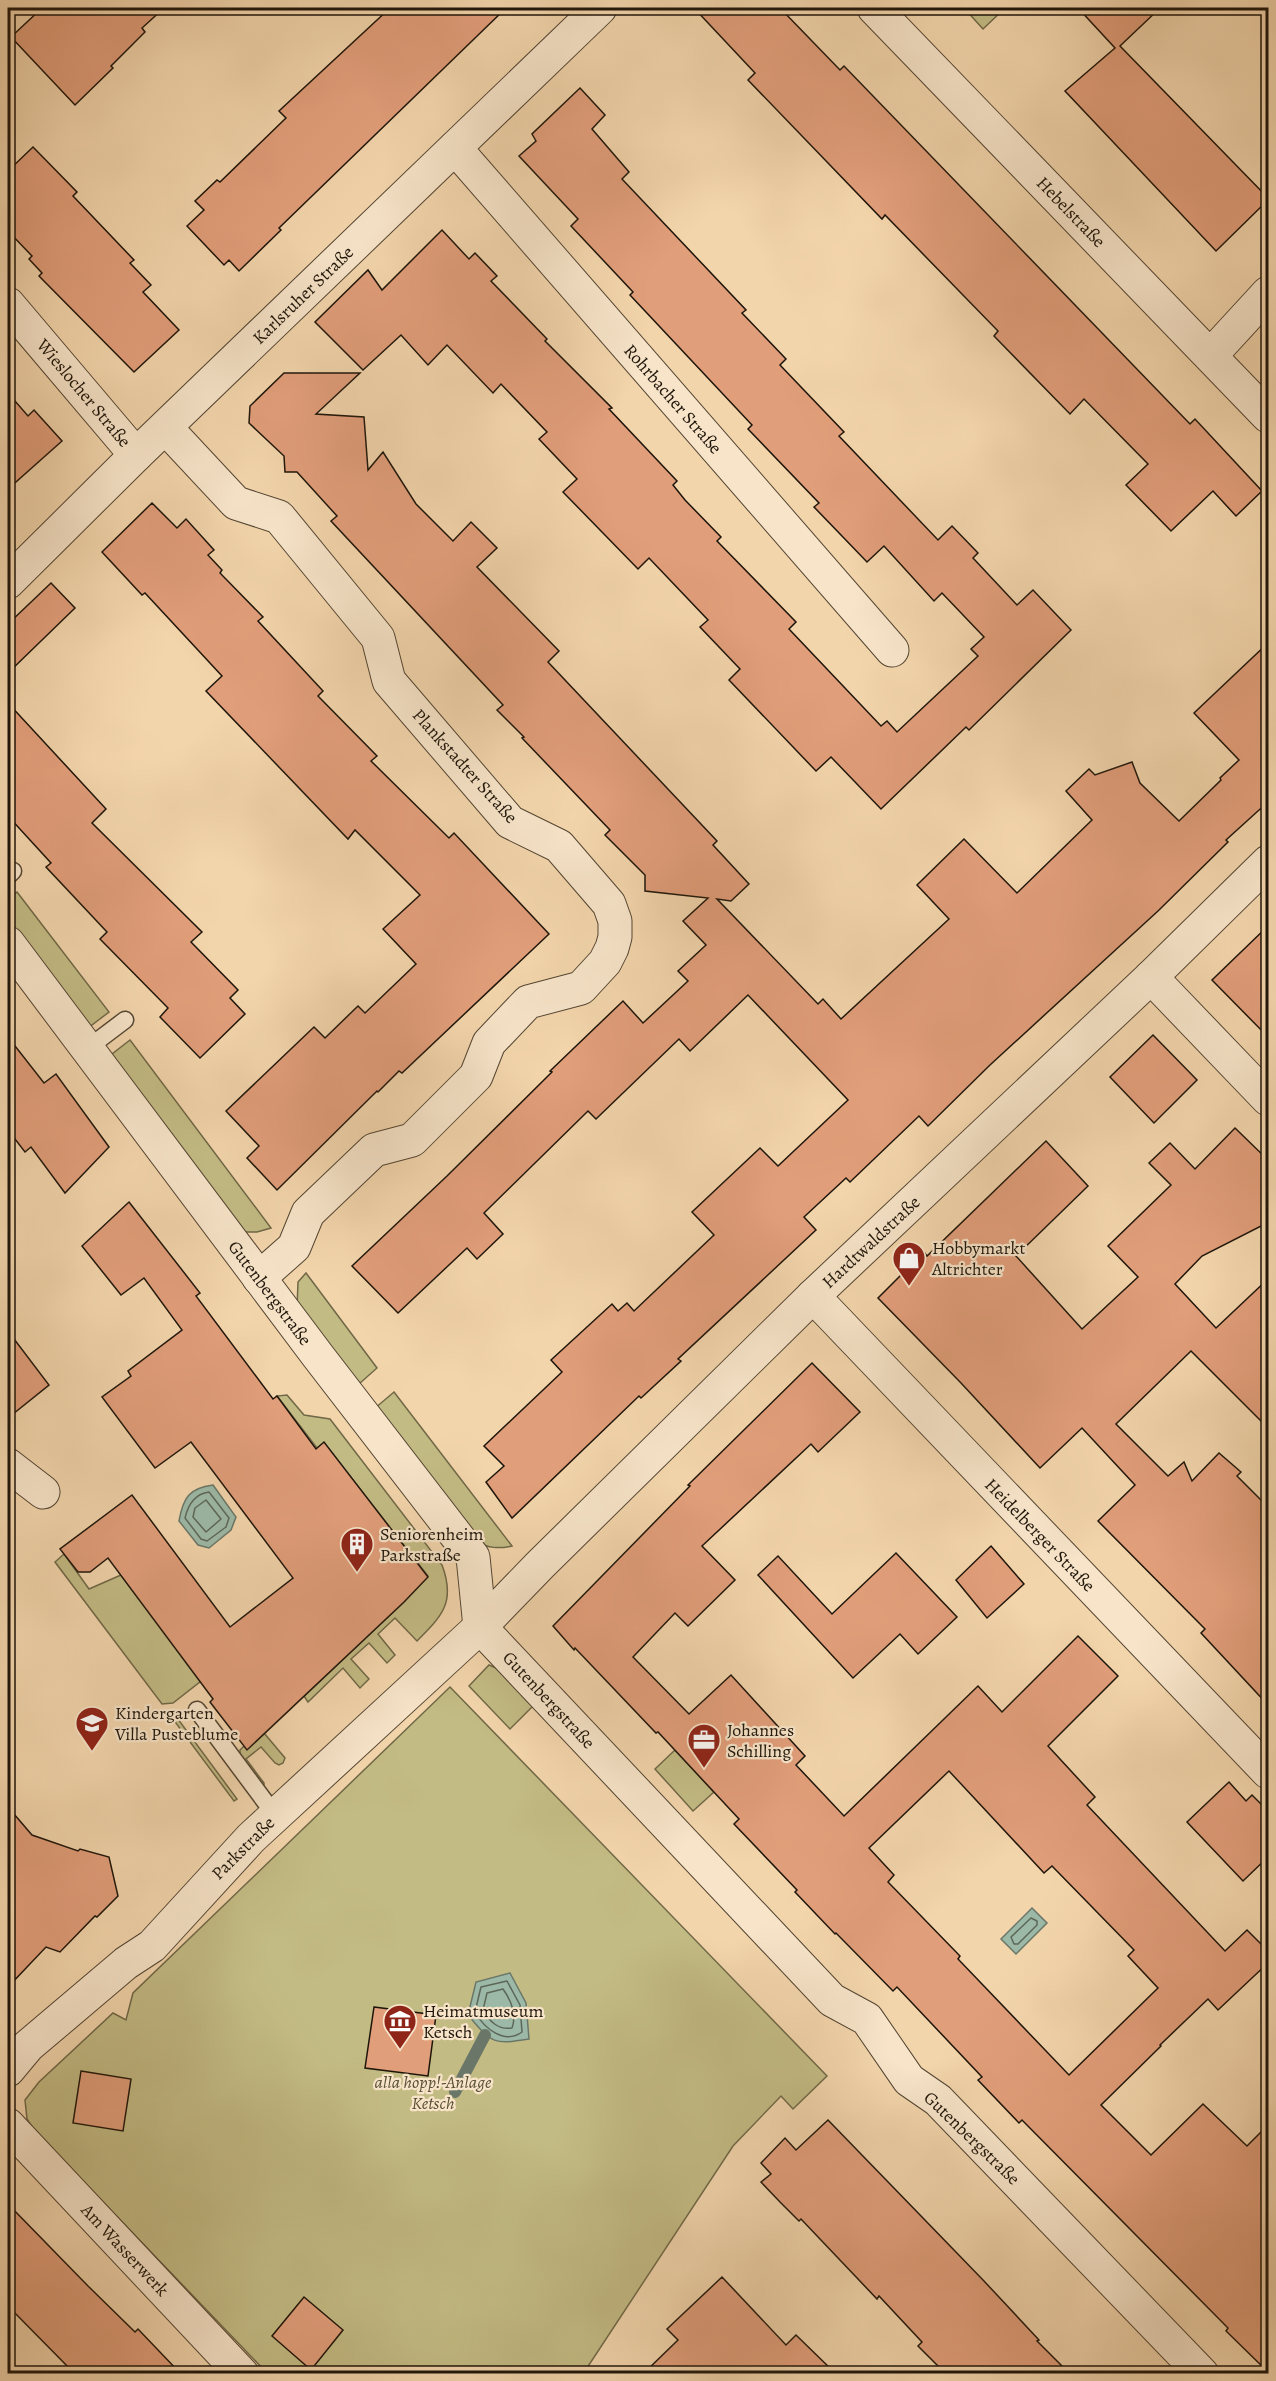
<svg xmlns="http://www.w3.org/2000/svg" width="1276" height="2381" font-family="Alegreya,serif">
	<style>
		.green { fill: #c3bb84; stroke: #706847; stroke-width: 1.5 }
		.water { fill: #9cb9a7; stroke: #6a7768; stroke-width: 1.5 }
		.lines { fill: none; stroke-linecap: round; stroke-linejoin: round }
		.shore { stroke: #5d6758; stroke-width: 1.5 }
		.stream { stroke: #6a7768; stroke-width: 12 }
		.building { fill: #e19e7a; stroke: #1e150a; stroke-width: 1.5; fill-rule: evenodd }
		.service-casing { stroke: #534532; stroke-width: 19 }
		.minor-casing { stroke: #534532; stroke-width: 35 }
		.service { stroke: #f7e4c9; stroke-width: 16 }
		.minor { stroke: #f7e4c9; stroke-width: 33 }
		.labels { text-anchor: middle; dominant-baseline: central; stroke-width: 4.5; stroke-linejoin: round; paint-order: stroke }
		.street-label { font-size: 18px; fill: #1e150a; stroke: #f7e4c9 }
		.poi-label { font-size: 18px; fill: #1e150a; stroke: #f7e4c9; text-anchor: start }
		.park-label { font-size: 18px; font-style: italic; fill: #584f35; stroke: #f7e4c9 }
	</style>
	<rect width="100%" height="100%" fill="#f3d5ac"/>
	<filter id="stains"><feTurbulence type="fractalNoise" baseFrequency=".00333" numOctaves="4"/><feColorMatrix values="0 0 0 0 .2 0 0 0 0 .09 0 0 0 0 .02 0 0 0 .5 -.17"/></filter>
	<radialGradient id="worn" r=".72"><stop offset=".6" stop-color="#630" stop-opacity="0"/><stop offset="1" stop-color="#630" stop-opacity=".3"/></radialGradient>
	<g class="green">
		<path d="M 964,8 L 1005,8 L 983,29 Z"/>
		<path d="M 17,892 L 109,1012 L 88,1028 L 8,924 L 8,900 Z"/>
		<path d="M 130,1040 L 271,1228 L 257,1232 L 242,1232 L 107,1058 Z"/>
		<path d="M 306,1273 L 377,1368 L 359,1384 L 297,1308 L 298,1282 Z"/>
		<path d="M 394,1392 L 512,1546 C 498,1549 489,1548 476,1542 L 374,1409 Z"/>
		<path d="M 287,1395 L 304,1415 L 330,1419 L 442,1565 C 456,1602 442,1616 417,1641 L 395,1618 L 378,1634 L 395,1655 L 387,1663 L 369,1643 L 351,1659 L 369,1679 L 360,1688 L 343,1668 L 308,1702 L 304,1696 L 404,1602 L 428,1576 L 324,1443 L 317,1448 L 277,1396 Z"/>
		<path d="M 64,1554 L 89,1589 L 121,1575 L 201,1681 L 173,1703 L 162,1704 L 55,1562 Z"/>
		<path d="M 489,1665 L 496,1668 L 533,1706 L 510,1729 L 469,1686 Z"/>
		<path d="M 450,1687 L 827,2076 L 793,2109 L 781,2096 L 733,2146 L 583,2374 L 267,2373 L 34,2130 L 27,2119 L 25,2100 L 39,2082 L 113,2013 L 126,2020 L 133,1993 Z"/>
		<path d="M 167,1711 L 172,1711 L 237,1799 L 234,1801 Z"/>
		<path d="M 264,1733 L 285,1758 L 283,1763 L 279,1765 L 275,1763 L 261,1747 L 246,1759 L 264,1783 L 264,1788 L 240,1756 L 240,1750 L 244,1746 L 247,1749 Z"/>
		<path d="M 675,1750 L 714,1792 L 693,1811 L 655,1769 Z"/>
	</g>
	<g class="water">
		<path d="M 213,1485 L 236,1517 L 231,1530 L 209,1548 L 198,1545 L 179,1521 C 183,1498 189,1488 213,1485 Z"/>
		<path d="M 1032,1908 L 1047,1923 L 1016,1954 L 1001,1939 Z"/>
		<path d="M 510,1973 L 526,2003 L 529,2039 C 492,2045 492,2043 468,2015 L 476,1982 Z"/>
	</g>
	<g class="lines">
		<g class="shore">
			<path d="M 209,1492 L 229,1518 L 226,1527 L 207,1541 L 201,1539 L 185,1518 C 188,1505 194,1494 209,1492 Z"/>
			<path d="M 206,1500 L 221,1519 L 206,1532 L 193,1517 L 195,1508 Z"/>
			<path d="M 1031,1918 L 1037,1921 L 1037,1925 L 1018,1944 L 1014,1944 L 1011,1937 Z"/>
			<path d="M 507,1981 L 520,2005 L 522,2032 C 504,2045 484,2028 475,2012 L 481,1987 Z"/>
			<path d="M 503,1989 C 511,2000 517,2015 512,2028 C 498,2030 490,2022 483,2010 L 487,1993 Z"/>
		</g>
		<path class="stream" d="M 455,2092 L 485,2035"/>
	</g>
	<g class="building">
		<path d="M 42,8 L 164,8 L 142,28 L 145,32 L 111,66 L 113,68 L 75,105 L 11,37 Z"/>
		<path d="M 390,8 L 506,8 L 279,228 L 281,230 L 239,271 L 229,260 L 224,265 L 187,226 L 204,210 L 195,201 L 217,180 L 220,182 L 286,118 L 279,111 Z"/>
		<path d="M 694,8 L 780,8 L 840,70 L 844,66 L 1190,424 L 1195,419 L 1262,491 L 1236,516 L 1213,491 L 1171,531 L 1126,485 L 1148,464 L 1084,399 L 1070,414 L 994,336 L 998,331 L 885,215 L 882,219 L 748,80 L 755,73 Z"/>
		<path d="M 1078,8 L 1160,8 L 1120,46 L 1269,199 L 1216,251 L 1065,91 L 1115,48 Z"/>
		<path d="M 580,88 L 605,115 L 592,129 L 629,172 L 622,179 L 746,310 L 742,313 L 786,359 L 780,365 L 844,432 L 839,436 L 938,540 L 952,526 L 978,553 L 973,558 L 1017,605 L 1033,590 L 1071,630 L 969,730 L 966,727 L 881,809 L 831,757 L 816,771 L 729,680 L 740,669 L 700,627 L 708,620 L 649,558 L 638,569 L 563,492 L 577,479 L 539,439 L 547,432 L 501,384 L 493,393 L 447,345 L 428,365 L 401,335 L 363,370 L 315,322 L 368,270 L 382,290 L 442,230 L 469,259 L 475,253 L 497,276 L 491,281 L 547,339 L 545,341 L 612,408 L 609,409 L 677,481 L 673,485 L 685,500 L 721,537 L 717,541 L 796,622 L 789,629 L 881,726 L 887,721 L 897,732 L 978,656 L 971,649 L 984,637 L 942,593 L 934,601 L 884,546 L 867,562 L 814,507 L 819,503 L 748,429 L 752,425 L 630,295 L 633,292 L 571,226 L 578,219 L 519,156 L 536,141 L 532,134 Z"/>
		<path d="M 33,147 L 77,192 L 73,196 L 134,260 L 130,263 L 151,285 L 143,292 L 179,330 L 134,372 L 39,276 L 42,273 L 29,259 L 32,256 L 8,231 L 8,171 Z"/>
		<path d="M 284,373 L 360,373 L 316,414 L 364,417 L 368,470 L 383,452 L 416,504 L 453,541 L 471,522 L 497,548 L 477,567 L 559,651 L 548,662 L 717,841 L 713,845 L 749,884 L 731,901 L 717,899 L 818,1004 L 823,999 L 841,1019 L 949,919 L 917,885 L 964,839 L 1017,893 L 1092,820 L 1066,791 L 1089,769 L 1095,775 L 1132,762 L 1140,783 L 1179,821 L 1221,780 L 1220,778 L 1239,760 L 1194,713 L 1269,642 L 1269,801 L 1226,840 L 1228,842 L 1158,911 L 990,1065 L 928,1126 L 919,1116 L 850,1182 L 846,1178 L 804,1217 L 816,1230 L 678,1359 L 681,1361 L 641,1398 L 639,1396 L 512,1518 L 486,1482 L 504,1466 L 484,1446 L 562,1372 L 551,1360 L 612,1304 L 618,1311 L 627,1303 L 634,1311 L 714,1235 L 692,1212 L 760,1148 L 778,1166 L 848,1100 L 748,995 L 690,1051 L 679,1039 L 596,1119 L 588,1111 L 484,1213 L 503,1234 L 477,1259 L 467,1248 L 398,1313 L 352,1266 L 447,1176 L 552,1072 L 550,1071 L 623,1001 L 643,1023 L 688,981 L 678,971 L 706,945 L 683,921 L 708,898 L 645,891 L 645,875 L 605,835 L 610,830 L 522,738 L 524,737 L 497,710 L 503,705 L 331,521 L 337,516 L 297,472 L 285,472 L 284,456 L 249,423 L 250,406 Z"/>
		<path d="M 8,393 L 28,416 L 34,410 L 62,441 L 8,489 Z"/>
		<path d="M 152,503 L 177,528 L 186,519 L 214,550 L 208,555 L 222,570 L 220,573 L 263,617 L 258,621 L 323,691 L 318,696 L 377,756 L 371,761 L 449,838 L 454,833 L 549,934 L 402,1073 L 399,1071 L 378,1092 L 377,1091 L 277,1190 L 247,1158 L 259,1146 L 226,1111 L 314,1027 L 325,1038 L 358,1006 L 365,1013 L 416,964 L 383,929 L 420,895 L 355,830 L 348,839 L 206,691 L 222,676 L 145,593 L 142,595 L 102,552 Z"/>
		<path d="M 51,583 L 75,608 L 8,673 L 8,624 Z"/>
		<path d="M 8,703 L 106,809 L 92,823 L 202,932 L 191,942 L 238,990 L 230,998 L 245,1014 L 200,1058 L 160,1017 L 168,1008 L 100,939 L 107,932 L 46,867 L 51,863 L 8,816 Z"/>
		<path d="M 1269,925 L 1269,1038 L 1212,980 Z"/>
		<path d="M 1153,1035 L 1197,1080 L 1154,1123 L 1110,1077 Z"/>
		<path d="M 8,1037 L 44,1083 L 56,1074 L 109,1147 L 65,1193 L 31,1147 L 25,1152 L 8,1130 Z"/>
		<path d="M 1235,1128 L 1269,1161 L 1269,1222 L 1202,1256 L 1175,1284 L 1216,1328 L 1269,1278 L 1269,1429 L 1191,1351 L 1116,1424 L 1168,1476 L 1184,1462 L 1192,1481 L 1219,1453 L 1241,1472 L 1237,1476 L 1269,1508 L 1269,1706 L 1201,1633 L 1205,1629 L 1098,1521 L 1135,1485 L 1082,1428 L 1040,1468 L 961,1383 L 878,1298 L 924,1252 L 927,1256 L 1046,1141 L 1088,1186 L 1016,1256 L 1082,1329 L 1138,1277 L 1108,1246 L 1171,1185 L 1149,1163 L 1170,1143 L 1195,1169 Z"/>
		<path d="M 129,1202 L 200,1293 L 196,1296 L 273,1399 L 277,1396 L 316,1449 L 324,1442 L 428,1577 L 404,1602 L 247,1750 L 210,1702 L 213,1699 L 108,1558 L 90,1572 L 78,1572 L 60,1549 L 132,1495 L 230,1627 L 293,1578 L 191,1442 L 155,1468 L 102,1397 L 131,1376 L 128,1371 L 182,1330 L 144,1278 L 121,1295 L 82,1246 Z"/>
		<path d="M 8,1331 L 49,1385 L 8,1418 Z"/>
		<path d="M 812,1363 L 860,1412 L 818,1452 L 811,1444 L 702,1546 L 735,1580 L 688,1626 L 675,1613 L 633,1657 L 689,1714 L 731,1675 L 805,1756 L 796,1765 L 844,1816 L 978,1686 L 1002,1712 L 1078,1636 L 1118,1676 L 1048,1746 L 1095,1797 L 1087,1805 L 1225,1951 L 1247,1930 L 1269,1952 L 1269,1962 L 1218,2010 L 1208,1999 L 1160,2045 L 1161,2046 L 1101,2105 L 1151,2155 L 1203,2104 L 1247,2146 L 1269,2124 L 1269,2373 L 1226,2331 L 1228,2328 L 1022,2120 L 1019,2123 L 978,2080 L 982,2077 L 897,1987 L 893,1991 L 836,1933 L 835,1934 L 795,1892 L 797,1890 L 734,1824 L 739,1819 L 658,1732 L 656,1733 L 575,1648 L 574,1650 L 553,1626 L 690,1486 L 688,1485 ZM 949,1771 L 1044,1873 L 1052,1866 L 1134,1950 L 1128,1956 L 1158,1988 L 1069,2075 L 958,1959 L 960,1956 L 888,1882 L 894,1875 L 869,1848 Z"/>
		<path d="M 991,1546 L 1024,1584 L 987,1618 L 956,1580 Z"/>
		<path d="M 896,1553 L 957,1617 L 918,1654 L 900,1634 L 853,1678 L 758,1575 L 778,1556 L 832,1614 Z"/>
		<path d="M 1229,1782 L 1246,1801 L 1252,1795 L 1269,1812 L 1269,1856 L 1243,1881 L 1187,1822 Z"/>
		<path d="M 8,1807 L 32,1835 L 78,1851 L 80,1849 L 109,1857 L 118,1896 L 97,1917 L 95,1916 L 60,1952 L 46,1947 L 8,1987 Z"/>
		<path d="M 374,2007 L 436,2015 L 428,2076 L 365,2068 Z"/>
		<path d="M 81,2071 L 131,2079 L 123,2131 L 73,2123 Z"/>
		<path d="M 828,2120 L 984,2281 L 1039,2340 L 1037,2341 L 1069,2373 L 945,2373 L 918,2346 L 922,2342 L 879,2296 L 877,2299 L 801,2219 L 799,2221 L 780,2202 L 761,2182 L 771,2174 L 761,2163 L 785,2138 L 796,2150 Z"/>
		<path d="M 8,2204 L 88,2286 L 135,2332 L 138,2329 L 180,2373 L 74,2373 L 8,2306 Z"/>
		<path d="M 722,2277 L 786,2345 L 796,2335 L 835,2373 L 644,2373 L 678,2340 L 667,2329 Z"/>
		<path d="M 304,2297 L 343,2330 L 311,2370 L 272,2336 Z"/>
	</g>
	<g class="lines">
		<g class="service-casing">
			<g id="service">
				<path d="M 8,876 L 13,871"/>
				<path d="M 88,1048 L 125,1020"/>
				<path d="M 197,1710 L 275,1815"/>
			</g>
		</g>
		<g class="minor-casing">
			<g id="minor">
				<path d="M 874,8 L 1268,416"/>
				<path d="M 455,148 L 892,650"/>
				<path d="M 8,304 L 136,455"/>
				<path d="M 1211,355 L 1268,293"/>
				<path d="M 166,428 L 236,503 L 279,517 L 378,638 L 389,681 L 510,822 L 559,846 L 609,904 L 615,921 L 615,937 L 612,948 L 605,962 L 581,988 L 528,1002 L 489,1043 L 476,1076 L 412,1140 L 374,1150 L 308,1213 L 294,1247 L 259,1278"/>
				<path d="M 8,582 L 136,455 L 600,8"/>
				<path d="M 8,943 L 318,1356 L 473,1557 L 480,1627 L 832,2000 L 867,2019 L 909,2080 L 938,2100 L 1202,2374"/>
				<path d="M 1151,977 L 1268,1099"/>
				<path d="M 813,1296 L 1268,1772"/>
				<path d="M 8,1465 L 43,1492"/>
				<path d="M 8,2070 L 28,2046 L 126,1963 L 152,1946 L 251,1838 L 480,1627 L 540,1565 L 813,1296 L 1151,977 L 1268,862"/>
				<path d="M 8,2125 L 242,2374"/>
			</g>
		</g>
		<use href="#service" class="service"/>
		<use href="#minor" class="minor"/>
	</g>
	<defs>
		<g id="shop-pin" transform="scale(1.725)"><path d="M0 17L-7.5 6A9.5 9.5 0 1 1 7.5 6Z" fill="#8f2418" stroke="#f7e4c9"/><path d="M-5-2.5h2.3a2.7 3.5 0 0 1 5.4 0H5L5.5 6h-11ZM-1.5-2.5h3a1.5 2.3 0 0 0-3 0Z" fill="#fff"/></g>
		<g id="building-pin" transform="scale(1.725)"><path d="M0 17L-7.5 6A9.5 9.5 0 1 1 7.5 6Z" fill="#8f2418" stroke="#f7e4c9"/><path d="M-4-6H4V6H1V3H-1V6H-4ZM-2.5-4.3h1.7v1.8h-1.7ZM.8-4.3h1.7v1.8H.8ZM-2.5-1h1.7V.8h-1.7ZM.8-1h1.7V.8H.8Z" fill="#fff"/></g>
		<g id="school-pin" transform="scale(1.725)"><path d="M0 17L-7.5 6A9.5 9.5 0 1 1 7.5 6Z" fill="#8f2418" stroke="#f7e4c9"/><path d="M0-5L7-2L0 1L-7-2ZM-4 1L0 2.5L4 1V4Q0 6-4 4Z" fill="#fff"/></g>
		<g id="office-pin" transform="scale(1.725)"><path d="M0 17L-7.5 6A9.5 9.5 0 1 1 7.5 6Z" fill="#8f2418" stroke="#f7e4c9"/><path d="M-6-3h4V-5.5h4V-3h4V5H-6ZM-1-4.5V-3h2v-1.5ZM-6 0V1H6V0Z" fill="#fff"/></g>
		<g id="museum-pin" transform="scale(1.725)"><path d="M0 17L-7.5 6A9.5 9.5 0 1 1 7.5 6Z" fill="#8f2418" stroke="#f7e4c9"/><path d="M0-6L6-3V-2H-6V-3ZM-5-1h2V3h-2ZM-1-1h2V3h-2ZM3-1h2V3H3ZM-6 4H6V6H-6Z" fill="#fff"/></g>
	</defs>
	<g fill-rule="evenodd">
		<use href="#shop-pin" x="909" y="1258"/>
		<use href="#building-pin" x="357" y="1544"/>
		<use href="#school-pin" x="92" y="1723"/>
		<use href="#office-pin" x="704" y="1740"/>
		<use href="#museum-pin" x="400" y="2021"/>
	</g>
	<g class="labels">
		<g class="street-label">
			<text transform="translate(1071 212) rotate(46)">Hebelstraße</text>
			<text transform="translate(303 295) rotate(-44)">Karlsruher Straße</text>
			<text transform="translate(84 393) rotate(50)">Wieslocher Straße</text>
			<text transform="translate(673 399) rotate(49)">Rohrbacher Straße</text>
			<text transform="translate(465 766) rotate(48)">Plankstadter Straße</text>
			<text transform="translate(871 1242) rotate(-43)">Hardtwaldstraße</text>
			<text transform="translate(270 1293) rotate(53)">Gutenbergstraße</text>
			<text transform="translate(1040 1535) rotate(46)">Heidelberger Straße</text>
			<text transform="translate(549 1700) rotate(47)">Gutenbergstraße</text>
			<text transform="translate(243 1848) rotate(-45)">Parkstraße</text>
			<text transform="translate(972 2138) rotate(44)">Gutenbergstraße</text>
			<text transform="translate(125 2250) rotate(47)">Am Wasserwerk</text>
		</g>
		<g class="poi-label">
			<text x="932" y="1248">Hobbymarkt<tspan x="932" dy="21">Altrichter</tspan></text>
			<text x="380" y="1534">Seniorenheim<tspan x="380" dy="21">Parkstraße</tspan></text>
			<text x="115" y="1713">Kindergarten<tspan x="115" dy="21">Villa Pusteblume</tspan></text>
			<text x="727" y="1730">Johannes<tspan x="727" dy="21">Schilling</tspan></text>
			<text x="423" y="2011">Heimatmuseum<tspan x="423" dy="21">Ketsch</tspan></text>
		</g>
		<g class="park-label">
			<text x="433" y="2082">alla hopp!-Anlage<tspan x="433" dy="21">Ketsch</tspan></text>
		</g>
	</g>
	<rect width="1276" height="2381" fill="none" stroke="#f3d5ac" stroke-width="30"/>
	<rect x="9" y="9" width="1258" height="2363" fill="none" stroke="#1e150a" stroke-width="3"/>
	<rect x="15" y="15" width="1246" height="2351" fill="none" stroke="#1e150a" stroke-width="1.5"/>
	<rect width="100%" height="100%" filter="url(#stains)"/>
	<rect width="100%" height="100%" fill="url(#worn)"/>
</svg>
